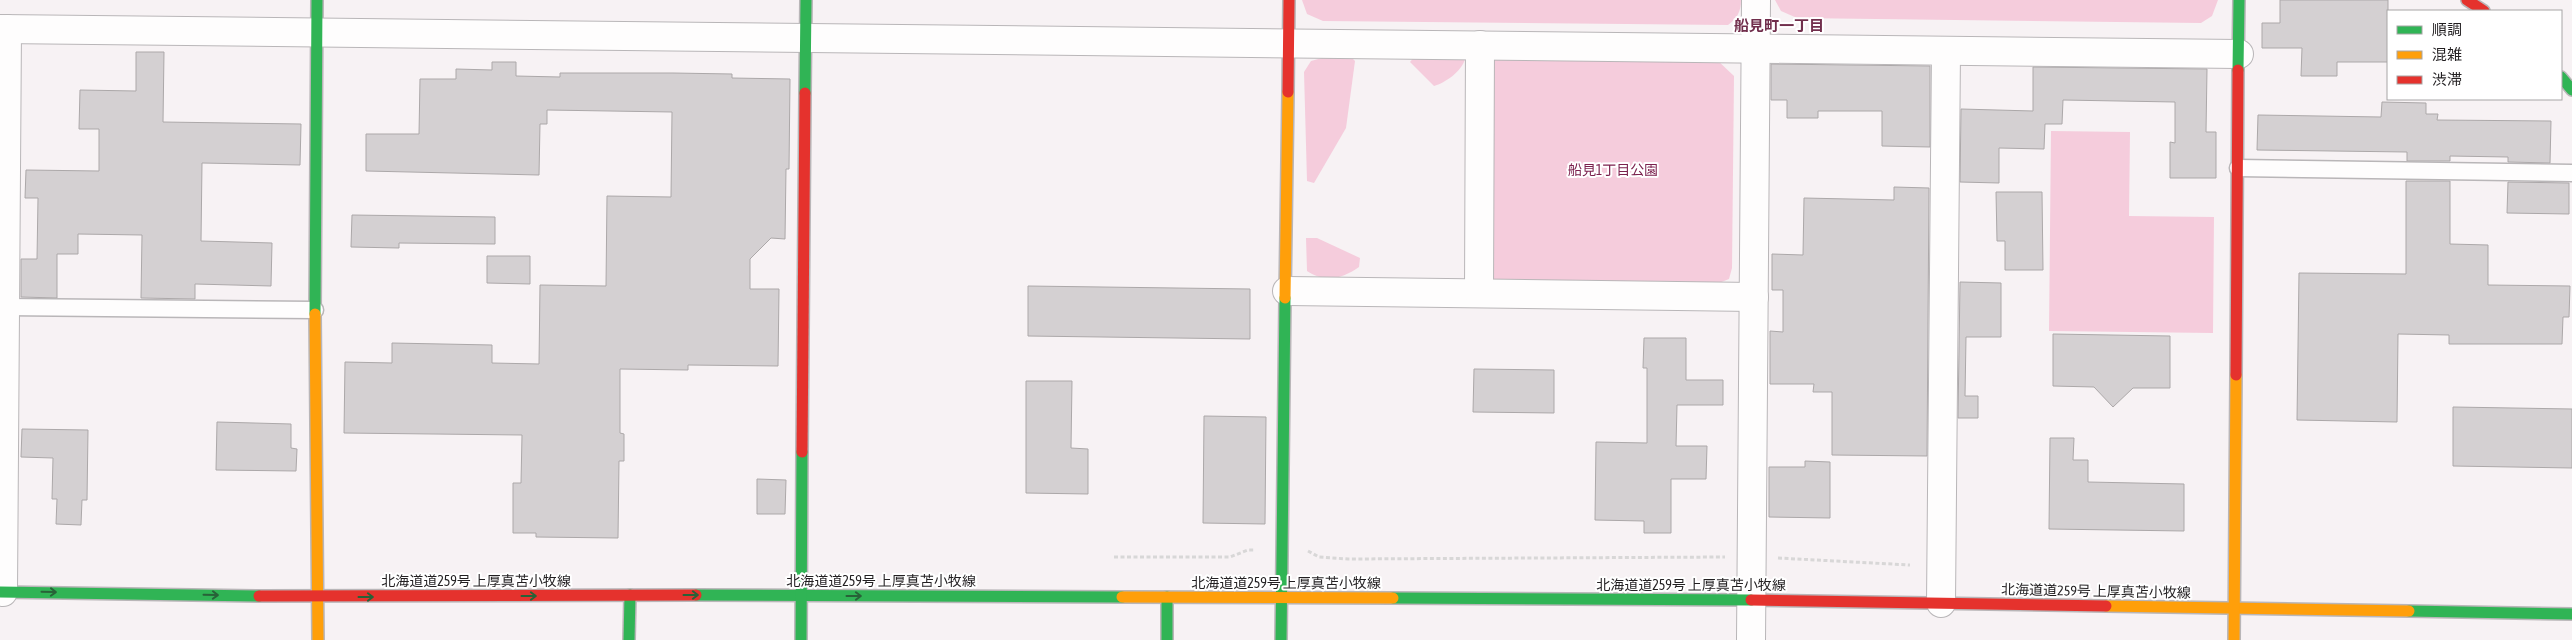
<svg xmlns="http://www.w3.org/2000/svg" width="2572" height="640" font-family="'Asap Condensed','Noto Sans JP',sans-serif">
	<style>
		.green { fill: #f5ccdc }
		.building { fill: #d4d0d2; stroke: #aca8a9 }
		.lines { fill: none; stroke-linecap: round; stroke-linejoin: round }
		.lane-casing { stroke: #b9b6b8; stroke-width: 19 }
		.street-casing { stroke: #b9b6b8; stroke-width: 30 }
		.fast-casing { stroke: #b9b6b8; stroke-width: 14 }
		.slow-casing { stroke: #b9b6b8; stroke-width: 14 }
		.jam-casing { stroke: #b9b6b8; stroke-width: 14 }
		.path { stroke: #d8d7d7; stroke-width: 3; stroke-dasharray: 4 2.5; stroke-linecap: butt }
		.lane { stroke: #fefdfd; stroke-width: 16 }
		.street { stroke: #fefdfd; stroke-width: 28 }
		.fast { stroke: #30b455; stroke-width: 11 }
		.slow { stroke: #ff9f0a; stroke-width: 11 }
		.jam { stroke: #e5322d; stroke-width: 11 }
		.oneway { stroke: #286238 }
		.labels { text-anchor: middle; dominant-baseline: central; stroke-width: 4; stroke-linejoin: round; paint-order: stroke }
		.park-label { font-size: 14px; fill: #7b214e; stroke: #fff }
		.street-label { font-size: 14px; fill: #221f21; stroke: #fff }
		.neighbourhood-label { font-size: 15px; font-weight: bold; fill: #712e4c; stroke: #fff }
	</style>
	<rect width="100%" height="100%" fill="#f7f2f4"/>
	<g class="green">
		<path d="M 1302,0 L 1741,0 C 1741,12 1737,18 1728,25 L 1323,21 L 1307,14 Z"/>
		<path d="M 1775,0 L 2218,0 L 2212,16 L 2201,23 L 1797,18 L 1781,11 Z"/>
		<path d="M 1457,54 L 1465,59 C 1462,71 1445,83 1434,86 L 1410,62 L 1415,56 Z"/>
		<path d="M 1349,55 L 1355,61 L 1346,128 L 1314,183 L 1307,181 L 1304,72 L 1311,61 L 1329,56 Z"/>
		<path d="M 1493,57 L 1716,59 L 1734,76 L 1732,268 L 1729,279 L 1719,283 L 1491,280 Z"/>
		<path d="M 2051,131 L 2130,132 L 2129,216 L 2214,217 L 2213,333 L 2049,331 Z"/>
		<path d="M 1306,238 L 1317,238 L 1360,258 L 1359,267 C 1342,279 1325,283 1307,271 Z"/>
	</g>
	<g class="building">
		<path d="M 2280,0 L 2388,0 L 2388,62 L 2337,62 L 2337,76 L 2301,76 L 2302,48 L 2262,48 L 2262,23 L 2280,23 Z"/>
		<path d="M 136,52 L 164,52 L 163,122 L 301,124 L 300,165 L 202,163 L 201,241 L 272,243 L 271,286 L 195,284 L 195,299 L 141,298 L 142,235 L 78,234 L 78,254 L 57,254 L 57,298 L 21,297 L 21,259 L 37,259 L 38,198 L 25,198 L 26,170 L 99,171 L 99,129 L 79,129 L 80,90 L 136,91 Z"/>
		<path d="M 492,62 L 516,62 L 516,76 L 560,77 L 560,73 L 673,73 L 732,74 L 732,78 L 790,79 L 789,169 L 786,169 L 785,239 L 771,238 L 750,259 L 750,289 L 779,289 L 778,366 L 688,365 L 688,370 L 620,369 L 620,433 L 624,434 L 624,461 L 619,461 L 618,538 L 536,537 L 536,533 L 513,533 L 513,483 L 521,483 L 522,435 L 344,433 L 345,362 L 392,363 L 392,343 L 492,345 L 492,363 L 539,364 L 540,285 L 606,286 L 607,196 L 671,197 L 672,112 L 547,110 L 547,124 L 540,124 L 539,175 L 366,171 L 366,134 L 419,134 L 420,79 L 456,79 L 456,69 L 492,70 Z"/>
		<path d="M 1771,64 L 1930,66 L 1930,147 L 1882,146 L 1882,111 L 1818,111 L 1818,118 L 1787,118 L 1787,100 L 1771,100 Z"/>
		<path d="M 2033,67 L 2207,69 L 2206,132 L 2216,132 L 2216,178 L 2170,178 L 2170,142 L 2175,143 L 2175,102 L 2063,100 L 2062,124 L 2045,124 L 2044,149 L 1999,148 L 1999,183 L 1960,182 L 1961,109 L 2033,111 Z"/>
		<path d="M 2382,102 L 2426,103 L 2426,114 L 2438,114 L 2437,120 L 2551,121 L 2550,163 L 2508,162 L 2508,157 L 2450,156 L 2450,161 L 2407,161 L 2407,152 L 2257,150 L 2258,115 L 2381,117 Z"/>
		<path d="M 2406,181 L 2450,181 L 2450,244 L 2488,245 L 2488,285 L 2570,286 L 2569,317 L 2563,317 L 2562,344 L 2449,344 L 2449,335 L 2398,334 L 2397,422 L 2297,420 L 2299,273 L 2406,274 Z"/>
		<path d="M 2508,182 L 2569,183 L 2569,214 L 2507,213 Z"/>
		<path d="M 1894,187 L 1929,188 L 1927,456 L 1832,455 L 1832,392 L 1813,392 L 1814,384 L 1770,384 L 1770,331 L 1783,332 L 1783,290 L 1772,290 L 1772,254 L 1803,255 L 1804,198 L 1894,200 Z"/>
		<path d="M 1996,192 L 2042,192 L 2043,270 L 2005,270 L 2005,241 L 1997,241 Z"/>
		<path d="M 352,215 L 495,217 L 495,244 L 399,243 L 399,248 L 351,247 Z"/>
		<path d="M 487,256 L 530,256 L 530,284 L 487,283 Z"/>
		<path d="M 1960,282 L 2001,283 L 2001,337 L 1966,337 L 1965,396 L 1978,396 L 1978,418 L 1958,418 Z"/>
		<path d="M 1028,286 L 1250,289 L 1250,339 L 1028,336 Z"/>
		<path d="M 2053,334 L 2170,336 L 2170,388 L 2133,388 L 2113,407 L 2094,387 L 2053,386 Z"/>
		<path d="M 1644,338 L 1686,338 L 1686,380 L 1723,380 L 1723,405 L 1677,405 L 1676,446 L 1707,446 L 1706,479 L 1671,479 L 1671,533 L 1644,533 L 1644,521 L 1595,520 L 1596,442 L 1647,443 L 1647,368 L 1643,368 Z"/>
		<path d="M 1474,369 L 1554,370 L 1554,413 L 1473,412 Z"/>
		<path d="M 1026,381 L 1072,381 L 1071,448 L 1088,449 L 1088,494 L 1026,493 Z"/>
		<path d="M 2453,407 L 2572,409 L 2572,468 L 2453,466 Z"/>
		<path d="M 1204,416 L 1266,417 L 1265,524 L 1203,523 Z"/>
		<path d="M 217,422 L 291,424 L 291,448 L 297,449 L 296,471 L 216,470 Z"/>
		<path d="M 22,429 L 88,430 L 87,500 L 82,500 L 81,525 L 56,524 L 57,499 L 52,499 L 53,458 L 21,457 Z"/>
		<path d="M 2050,438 L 2074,438 L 2073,460 L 2088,460 L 2088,482 L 2184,484 L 2184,531 L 2049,529 Z"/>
		<path d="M 1805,461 L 1830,462 L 1830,518 L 1769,517 L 1769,467 L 1805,467 Z"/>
		<path d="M 757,479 L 786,480 L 785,514 L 757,514 Z"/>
	</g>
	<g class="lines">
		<g class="lane-casing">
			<g id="lane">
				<path d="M 2238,168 L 2572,173"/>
				<path d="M 5,307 L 315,310"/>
			</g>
		</g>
		<g class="street-casing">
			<g id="street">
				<path d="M 0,29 L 2239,54"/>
				<path d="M 1287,291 L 1754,297"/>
				<path d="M 1479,293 L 1480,45"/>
				<path d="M 3,592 L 7,29"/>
				<path d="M 1941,603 L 1946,51"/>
				<path d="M 1751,640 L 1756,0"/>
			</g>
		</g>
		<g class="fast-casing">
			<g id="fast">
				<path d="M 2238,70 L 2239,0"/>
				<path d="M 2561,77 L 2572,90"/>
				<path d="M 805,93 L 806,0"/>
				<path d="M 315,314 L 317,0"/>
				<path d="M 0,592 L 259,596"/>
				<path d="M 696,595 L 1122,597"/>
				<path d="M 1167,597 L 1167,640"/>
				<path d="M 1393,598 L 1751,600"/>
				<path d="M 2409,611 L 2572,614"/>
				<path d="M 629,640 L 630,595"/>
				<path d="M 801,640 L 802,452"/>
				<path d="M 1281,640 L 1285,298"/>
			</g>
		</g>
		<g class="slow-casing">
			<g id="slow">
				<path d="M 1285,298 L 1288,92"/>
				<path d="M 315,314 L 318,640"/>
				<path d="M 1122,597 L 1393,598"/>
				<path d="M 2106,606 L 2409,611"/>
				<path d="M 2234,640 L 2236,375"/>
			</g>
		</g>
		<g class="jam-casing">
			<g id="jam">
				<path d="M 2467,0 L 2484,11"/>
				<path d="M 1288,92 L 1289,0"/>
				<path d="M 2236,375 L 2238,70"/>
				<path d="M 802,452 L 805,93"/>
				<path d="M 259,596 L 696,595"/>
				<path d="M 1751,600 L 2106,606"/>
			</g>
		</g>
		<g class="path">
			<path d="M 1308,551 L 1319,557 L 1348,559 L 1725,557"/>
			<path d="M 1114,557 L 1230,557 L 1248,550 L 1254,550"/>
			<path d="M 1778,558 L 1910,565"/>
		</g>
		<use href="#lane" class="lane"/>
		<use href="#street" class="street"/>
		<use href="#fast" class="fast"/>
		<use href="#slow" class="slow"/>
		<use href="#jam" class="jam"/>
	</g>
	<defs><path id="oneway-shaft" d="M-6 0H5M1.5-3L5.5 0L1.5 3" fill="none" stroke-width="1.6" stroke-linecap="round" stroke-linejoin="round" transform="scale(1.25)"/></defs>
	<g class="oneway">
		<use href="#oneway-shaft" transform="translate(49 592) rotate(1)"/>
		<use href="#oneway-shaft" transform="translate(211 595) rotate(1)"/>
		<use href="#oneway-shaft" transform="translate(691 595)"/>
		<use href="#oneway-shaft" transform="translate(529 596)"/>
		<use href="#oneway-shaft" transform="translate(854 596)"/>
		<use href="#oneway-shaft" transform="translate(366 597)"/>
	</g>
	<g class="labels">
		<g class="park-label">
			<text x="1613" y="170">船見1丁目公園</text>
		</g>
		<g class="street-label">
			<text x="476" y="581">北海道道259号 上厚真苫小牧線</text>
			<text x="881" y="581">北海道道259号 上厚真苫小牧線</text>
			<text x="1286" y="583">北海道道259号 上厚真苫小牧線</text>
			<text x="1691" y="585">北海道道259号 上厚真苫小牧線</text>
			<text transform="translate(2096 591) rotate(1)">北海道道259号 上厚真苫小牧線</text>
		</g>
		<g class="neighbourhood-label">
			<text x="1779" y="25">船見町一丁目</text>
		</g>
	</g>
	<rect x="2387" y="10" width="175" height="90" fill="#ffffff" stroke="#a7a5a6"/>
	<rect x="2397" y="26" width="25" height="8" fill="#30b455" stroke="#a7a5a6"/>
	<text x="2432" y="35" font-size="15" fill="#221f21">順調</text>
	<rect x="2397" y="51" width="25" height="8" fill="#ff9f0a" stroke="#a7a5a6"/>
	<text x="2432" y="60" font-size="15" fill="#221f21">混雑</text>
	<rect x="2397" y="76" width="25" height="8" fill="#e5322d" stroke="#a7a5a6"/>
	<text x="2432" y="85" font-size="15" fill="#221f21">渋滞</text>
</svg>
